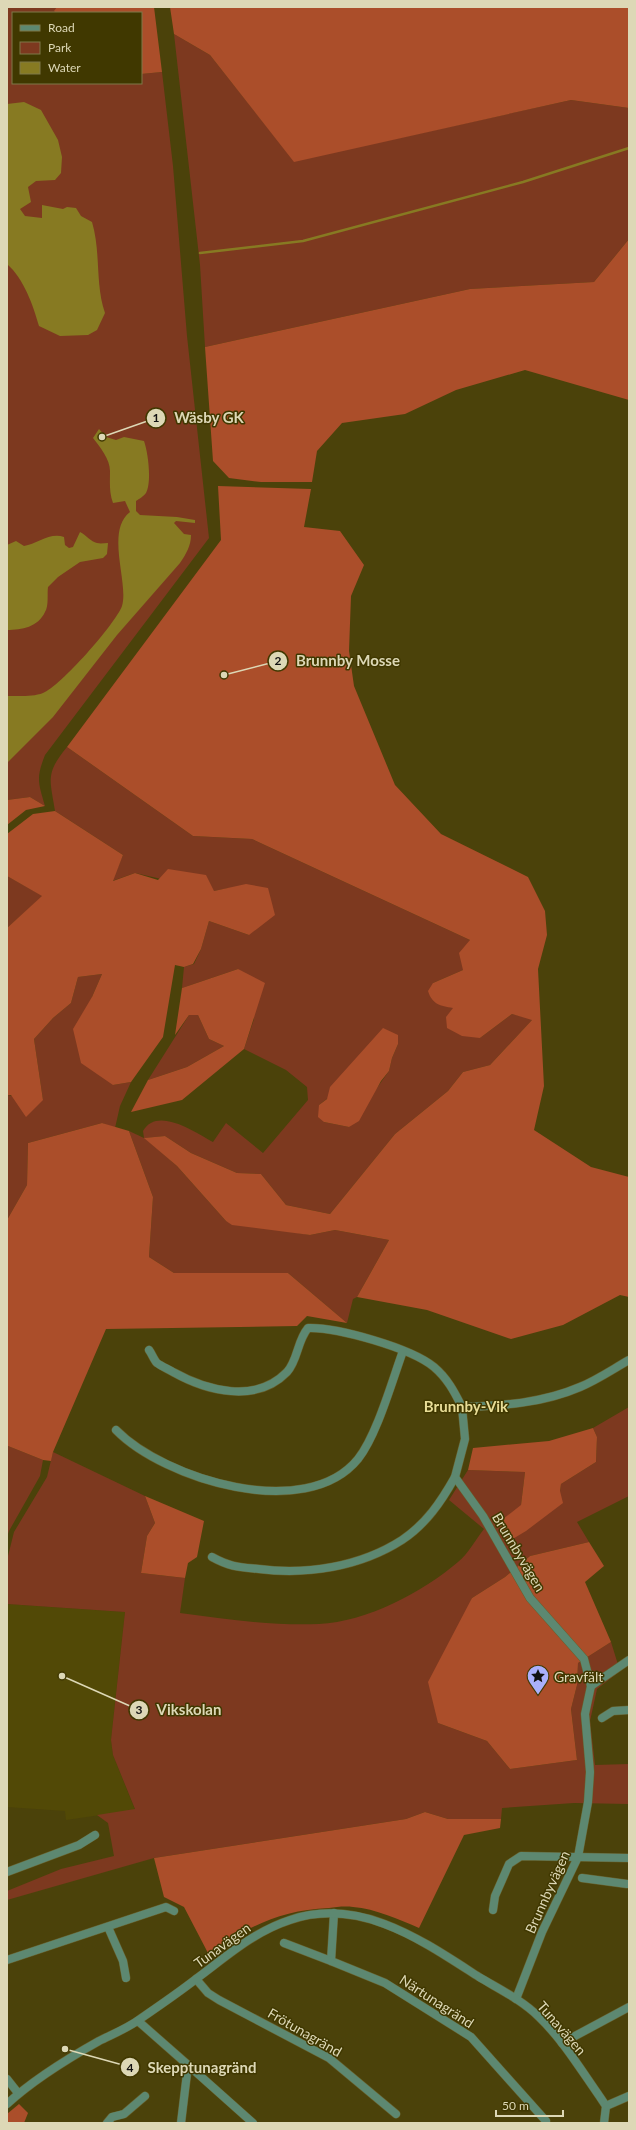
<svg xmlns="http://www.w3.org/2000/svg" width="636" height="2130" font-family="Lato,sans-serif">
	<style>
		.built { fill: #524906 }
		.green { fill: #7d391f; fill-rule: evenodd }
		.forest { fill: #ab4e2a }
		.water { fill: #877a22 }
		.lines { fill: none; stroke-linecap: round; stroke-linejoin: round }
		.stream { stroke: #877a22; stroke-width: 2.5 }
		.minor-casing { stroke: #68602c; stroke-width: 9 }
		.minor { stroke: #5d8871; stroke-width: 8 }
		.labels { text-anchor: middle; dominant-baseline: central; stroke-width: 3; stroke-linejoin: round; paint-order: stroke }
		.street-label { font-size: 14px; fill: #ddd8b6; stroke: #403800 }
		.poi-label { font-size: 14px; fill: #ddd8b6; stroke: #403800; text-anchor: start }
		.neighbourhood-label { font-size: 15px; font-weight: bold; fill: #e8dd97; stroke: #403800 }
		.leader { fill: none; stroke: #ddd8b6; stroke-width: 1.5 }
		.callout-dot { fill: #ddd8b6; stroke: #403800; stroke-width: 1.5 }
		.mark-label { font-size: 12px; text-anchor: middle; font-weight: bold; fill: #111 }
		.callout-label { font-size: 15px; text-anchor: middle; font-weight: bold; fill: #ddd8b6; stroke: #403800; stroke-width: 3; stroke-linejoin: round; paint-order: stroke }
	</style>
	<rect width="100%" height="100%" fill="#4b420a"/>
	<path class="built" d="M 7,1604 L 125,1612 L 111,1740 L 113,1755 L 135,1810 L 66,1820 L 65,1811 L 7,1807 Z"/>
	<g class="green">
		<path d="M 7,7 L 146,7 L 141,13 L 13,13 L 13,83 L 141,83 L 141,74 L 162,72 L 173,166 L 187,336 L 209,538 L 45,755 C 36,778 38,782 45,806 L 30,797 L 7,800 Z"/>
		<path d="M 174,34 L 210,55 L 294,161 L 571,100 L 629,108 L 629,239 L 594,282 L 470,289 L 205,347 L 200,265 Z"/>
		<path d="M 67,747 L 193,836 L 252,839 L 470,940 L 463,970 L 433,983 L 480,1038 L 512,1014 L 533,1019 L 490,1065 L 463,1072 L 448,1091 L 395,1134 L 330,1214 L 286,1205 L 261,1174 L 237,1173 L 191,1153 L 165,1136 L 145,1138 L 177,1166 L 226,1221 L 310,1235 L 335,1230 L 389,1240 L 357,1297 L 353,1299 L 347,1323 L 288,1273 L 174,1273 L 149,1257 L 153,1197 L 129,1131 L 144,1138 L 143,1131 C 157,1106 195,1132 213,1142 L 226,1123 L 263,1153 L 308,1100 L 307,1087 L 286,1070 L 244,1049 L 254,1019 L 238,969 L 182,988 L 184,967 L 194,964 L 201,949 L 209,921 L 249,935 L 229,888 L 214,891 L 135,873 L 112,881 L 123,855 L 55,811 C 50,779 45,774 67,747 ZM 398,1044 L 392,1058 L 389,1071 L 349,1127 L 324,1122 L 319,1105 Z"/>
		<path d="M 7,876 L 43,896 L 7,928 Z"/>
		<path d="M 102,974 L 92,997 L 113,1085 L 131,1082 L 120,1106 L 115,1128 L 102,1123 L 28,1143 L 27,1185 L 7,1220 L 7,1095 L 43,1100 L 34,1039 L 53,1018 L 71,1003 L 78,977 Z"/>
		<path d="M 189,1015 L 198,1015 L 209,1039 L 224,1046 L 187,1067 L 148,1080 Z"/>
		<path d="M 629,1407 L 629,1496 L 577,1522 L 589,1542 L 530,1556 L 505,1577 L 472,1598 L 438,1723 L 487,1741 L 510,1769 L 577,1760 L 571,1709 L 577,1685 L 578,1663 L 611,1642 L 620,1671 L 597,1689 L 590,1721 L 595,1765 L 629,1764 L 629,1804 L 574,1803 L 502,1808 L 501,1819 L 448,1819 L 425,1812 L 406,1819 L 154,1858 L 7,1900 L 7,1891 L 61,1869 L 114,1856 L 108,1823 L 97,1815 L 135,1809 L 113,1755 L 111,1740 L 125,1612 L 7,1604 L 7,1560 L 14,1532 L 47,1477 L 53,1452 L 145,1496 L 155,1523 L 147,1536 L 141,1573 L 185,1578 L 180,1613 C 226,1619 272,1626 319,1624 C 366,1622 423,1592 458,1562 C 468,1554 476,1539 484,1529 L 449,1500 L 468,1470 L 525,1472 L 521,1505 L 560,1491 L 561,1484 L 596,1462 L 597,1437 L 593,1428 Z"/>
		<path d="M 7,1444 L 8,1446 L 43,1460 L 40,1476 L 9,1531 L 7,1537 Z"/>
	</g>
	<g class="forest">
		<path d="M 57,7 L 154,7 L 162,72 L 141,74 L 141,13 L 56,13 L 54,11 Z"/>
		<path d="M 170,7 L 629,7 L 629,108 L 571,100 L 294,162 L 210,55 L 174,34 Z"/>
		<path d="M 629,239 L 629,400 L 525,370 L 456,390 L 405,414 L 342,423 L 317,451 L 312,482 L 261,482 L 229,478 L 213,461 L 205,347 L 470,289 L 594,282 Z"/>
		<path d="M 218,486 L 311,489 L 304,527 L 340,531 L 364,565 L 351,596 L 349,651 L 354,686 L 395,785 L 441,834 L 528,877 L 545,911 L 547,935 L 538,969 L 544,1086 L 534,1130 L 591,1167 L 629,1177 L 629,1297 L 620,1295 L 563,1325 L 511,1339 L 427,1310 L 357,1297 L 389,1240 L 335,1230 L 310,1235 L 232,1225 L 226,1221 L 177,1166 L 144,1138 L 165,1136 L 191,1153 L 237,1173 L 261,1174 L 286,1205 L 330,1214 L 395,1134 L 448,1091 L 463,1072 L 490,1065 L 532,1020 L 512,1014 L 480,1038 L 462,1036 L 447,1028 L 446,1017 L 453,1008 C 440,1006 432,1004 428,991 L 433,983 L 463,970 L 459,953 L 470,940 L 252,839 L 193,836 L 67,747 L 221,540 Z"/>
		<path d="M 30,797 L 45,806 L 26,810 L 7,825 L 7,800 Z"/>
		<path d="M 55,811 L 123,855 L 113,881 L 135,873 L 158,880 L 168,869 L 206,875 L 214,891 L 246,884 L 268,888 L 275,915 L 249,935 L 209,921 L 201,949 L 193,964 L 184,967 L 175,965 L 163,1037 L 131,1082 L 113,1085 L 81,1063 L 73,1029 L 92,997 L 102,974 L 78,977 L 71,1003 L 53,1018 L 34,1039 L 43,1100 L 26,1117 L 11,1095 L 7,1095 L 7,928 L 42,896 L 7,876 L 7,834 L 33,814 Z"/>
		<path d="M 238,969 L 265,983 L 244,1049 L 182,1100 L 131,1112 L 148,1080 L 187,1067 L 224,1046 L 209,1039 L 198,1015 L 189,1015 L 175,1035 L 182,988 Z"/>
		<path d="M 383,1028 L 398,1035 L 398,1044 L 392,1058 L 389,1071 L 381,1081 L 359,1121 L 349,1127 L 324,1122 L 318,1117 L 319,1105 L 327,1099 L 330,1087 Z"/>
		<path d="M 102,1123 L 129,1131 L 153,1197 L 149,1257 L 174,1273 L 288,1273 L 347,1323 L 307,1316 L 297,1326 L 106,1329 L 53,1452 L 51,1461 L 43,1460 L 8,1446 L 7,1444 L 7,1220 L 27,1185 L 28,1143 Z"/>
		<path d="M 593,1428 L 597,1437 L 596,1462 L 561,1484 L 560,1491 L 563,1503 L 526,1531 L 506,1543 L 498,1523 L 521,1505 L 525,1472 L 468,1470 L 473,1448 L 549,1441 Z"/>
		<path d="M 145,1496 L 204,1521 L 197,1557 L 188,1563 L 185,1578 L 141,1573 L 147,1536 L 155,1523 Z"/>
		<path d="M 589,1542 L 604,1566 L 585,1582 L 611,1642 L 578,1663 L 577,1685 L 571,1709 L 577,1760 L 510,1769 L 487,1741 L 438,1723 L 428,1682 L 472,1598 L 505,1577 L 530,1556 Z"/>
		<path d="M 425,1812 L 448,1819 L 501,1819 L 500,1828 L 464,1835 L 419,1928 C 398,1919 376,1909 353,1907 C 345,1906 336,1907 329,1908 C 279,1910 249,1927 208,1953 L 184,1907 L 164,1897 L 154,1858 L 406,1819 Z"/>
		<path d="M 19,2104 L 28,2113 L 24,2123 L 7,2123 L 7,2114 Z"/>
	</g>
	<g class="water">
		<path d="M 24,102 L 41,110 L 58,140 L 62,157 L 61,173 L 55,180 L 36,181 L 28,187 L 31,202 L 20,209 L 25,216 L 42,218 L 42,205 L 63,209 L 67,207 L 76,208 L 81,216 L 92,222 C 101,252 95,284 105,313 L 97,330 L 88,335 L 60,336 L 39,326 C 33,305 24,279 7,264 L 7,104 Z"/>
		<path d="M 99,429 L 106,437 L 116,440 L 124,437 L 144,441 C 148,452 152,482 146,493 C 144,496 139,499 136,501 L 136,511 L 140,515 L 177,517 L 195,520 L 195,523 L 176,521 L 174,523 L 184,534 L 191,535 C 191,546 186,554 180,563 L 117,635 L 53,717 L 7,763 L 7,696 C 18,696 33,697 43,693 C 60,687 116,623 122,606 C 129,583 105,531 130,512 L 125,501 L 113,503 C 109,492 110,483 110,471 C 110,459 100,447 93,438 Z"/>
		<path d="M 80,532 C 86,535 91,542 97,543 C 101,544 104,543 108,543 L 107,554 L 103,558 L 80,562 L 58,577 L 48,587 C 47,594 49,606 45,612 C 38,627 22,630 7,630 L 7,545 L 16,541 L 24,546 C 37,544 50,532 64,537 L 65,545 L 69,548 L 73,547 Z"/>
	</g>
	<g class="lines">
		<path class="stream" d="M 200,253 L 303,241 L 523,182 L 629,148"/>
		<g class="minor-casing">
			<g id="minor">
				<path d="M 149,1350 C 152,1354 154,1360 157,1363 C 161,1366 168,1369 173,1372 C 207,1391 256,1404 287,1372 C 298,1360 297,1341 308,1328 C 337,1327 411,1348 434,1367 C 447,1378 454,1391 462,1407 C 502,1406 543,1403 580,1387 C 597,1380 613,1369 629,1360"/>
				<path d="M 462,1407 L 465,1439 L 455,1477 L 483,1516 L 530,1598 L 584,1659 L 591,1686 L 585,1714 L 590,1772 L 588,1802 L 578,1857 L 542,1932 L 516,1999"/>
				<path d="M 116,1430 C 164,1479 306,1523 358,1459 C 377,1435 392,1381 403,1351"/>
				<path d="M 212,1557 C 230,1567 239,1567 259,1569 C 307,1575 360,1567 402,1540 C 426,1524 441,1502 455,1477"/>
				<path d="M 591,1686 L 629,1660"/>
				<path d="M 602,1718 L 613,1711 L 629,1710"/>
				<path d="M 7,1872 L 79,1845 L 95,1835"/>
				<path d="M 582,1878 L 627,1884"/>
				<path d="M 493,1910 L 495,1896 L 509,1864 L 521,1856 L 629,1858"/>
				<path d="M 334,1913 L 331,1961 L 385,1983 L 471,2037 L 546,2121"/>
				<path d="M 108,1927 L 123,1961 L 126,1978"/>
				<path d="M 284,1943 L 331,1961"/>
				<path d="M 7,1960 L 166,1907 L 174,1911"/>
				<path d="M 196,1979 L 208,1993 L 219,2000 L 329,2058 L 396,2114"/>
				<path d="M 138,2021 L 188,2065 L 181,2123"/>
				<path d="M 562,2043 L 629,2007"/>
				<path d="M 188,2065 L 253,2123"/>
				<path d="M 7,2079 L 18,2093"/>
				<path d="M 7,2104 C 34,2079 67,2059 99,2041 C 113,2034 128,2028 140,2019 C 159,2006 178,1993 196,1979 C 226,1957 253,1932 290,1920 C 360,1896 423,1941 479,1977 C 499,1989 522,2000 539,2017 C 563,2040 581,2070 600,2097 L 606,2106 L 604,2123"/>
				<path d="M 606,2106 L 629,2096"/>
				<path d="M 107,2123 L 112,2117 L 124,2114 L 145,2096"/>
			</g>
		</g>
		<use href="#minor" class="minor"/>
	</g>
	<defs>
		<g id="sight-pin" transform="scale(1.15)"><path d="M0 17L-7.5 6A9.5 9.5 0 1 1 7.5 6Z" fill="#aab0fb" stroke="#403800"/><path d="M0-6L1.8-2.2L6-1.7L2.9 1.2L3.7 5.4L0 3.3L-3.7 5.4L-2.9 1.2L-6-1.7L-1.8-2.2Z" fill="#111"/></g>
	</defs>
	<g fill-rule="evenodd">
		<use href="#sight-pin" x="538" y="1676"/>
	</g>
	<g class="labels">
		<g class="street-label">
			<text transform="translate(519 1552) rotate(59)">Brunnbyvägen</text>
			<text transform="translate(547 1892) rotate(-66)">Brunnbyvägen</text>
			<text transform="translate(222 1945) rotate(-36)">Tunavägen</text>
			<text transform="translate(437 2001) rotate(33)">Närtunagränd</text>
			<text transform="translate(562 2028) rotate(49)">Tunavägen</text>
			<text transform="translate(305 2032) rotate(30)">Frötunagränd</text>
		</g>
		<g class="poi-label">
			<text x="554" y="1676">Gravfält</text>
		</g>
		<g class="neighbourhood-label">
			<text x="466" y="1406">Brunnby-Vik</text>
		</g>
	</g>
	<path class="leader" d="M102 437L156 418M224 675L278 661M62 1676L139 1710M65 2049L130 2067"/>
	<g class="callout-dot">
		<circle cx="102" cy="437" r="4"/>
		<circle cx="224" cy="675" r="4"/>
		<circle cx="62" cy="1676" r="4"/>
		<circle cx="65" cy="2049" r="4"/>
		<circle cx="156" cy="418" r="10"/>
		<circle cx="278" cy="661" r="10"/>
		<circle cx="139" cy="1710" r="10"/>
		<circle cx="130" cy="2067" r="10"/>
	</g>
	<g class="mark-label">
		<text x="156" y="422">1</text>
		<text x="278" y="665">2</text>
		<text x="139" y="1714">3</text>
		<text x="130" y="2072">4</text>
	</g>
	<g class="callout-label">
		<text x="209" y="423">Wäsby GK</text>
		<text x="348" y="666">Brunnby Mosse</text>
		<text x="189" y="1715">Vikskolan</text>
		<text x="202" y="2073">Skepptunagränd</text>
	</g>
	<rect width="636" height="2130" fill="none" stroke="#ddd8b6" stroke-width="16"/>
	<rect x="12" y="12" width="130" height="72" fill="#403800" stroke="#7f7849"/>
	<rect x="20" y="25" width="20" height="6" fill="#5d8871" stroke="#7f7849"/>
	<text x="48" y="32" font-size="12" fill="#ddd8b6">Road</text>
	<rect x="20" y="42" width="20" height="12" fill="#7d391f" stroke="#7f7849"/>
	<text x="48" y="52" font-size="12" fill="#ddd8b6">Park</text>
	<rect x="20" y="62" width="20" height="12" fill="#877a22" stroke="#7f7849"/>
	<text x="48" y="72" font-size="12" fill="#ddd8b6">Water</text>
	<path d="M496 2110v6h67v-6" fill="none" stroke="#ddd8b6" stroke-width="2"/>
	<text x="502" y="2110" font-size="12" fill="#ddd8b6" stroke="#403800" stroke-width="3" paint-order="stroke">50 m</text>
</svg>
